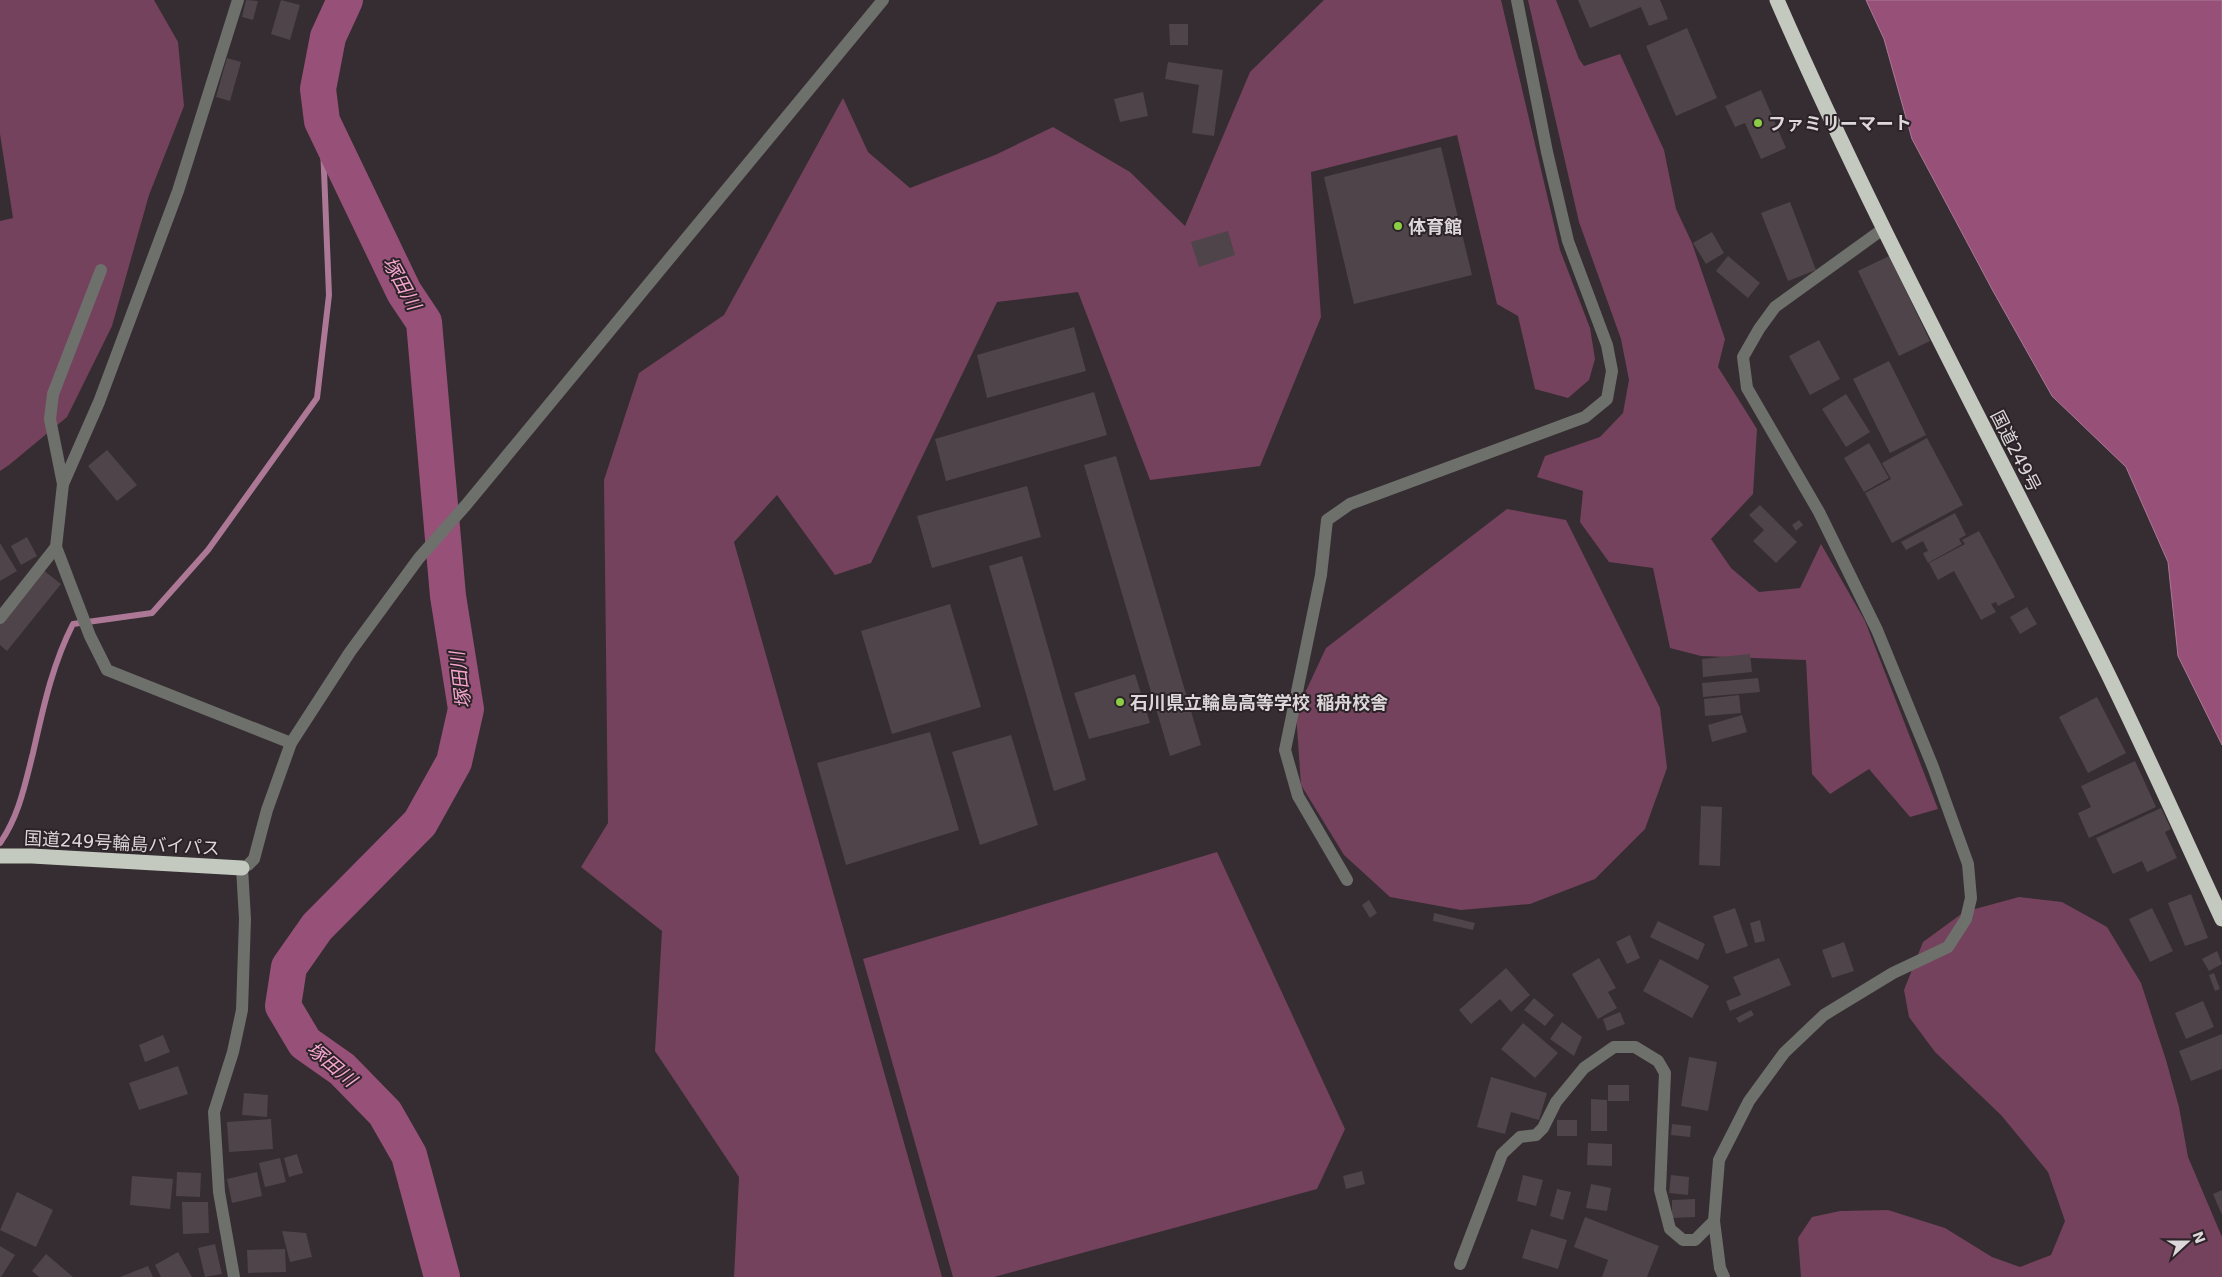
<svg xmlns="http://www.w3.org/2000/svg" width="2222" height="1277" font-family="'DejaVu Sans','Noto Sans JP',sans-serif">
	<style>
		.green { fill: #74425d }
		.water { fill: #975077; stroke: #ac7895 }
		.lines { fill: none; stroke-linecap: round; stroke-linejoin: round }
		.stream { stroke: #ac7895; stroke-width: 6 }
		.river { stroke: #975077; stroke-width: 36 }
		.building { fill: #4e4449 }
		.minor { stroke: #6e706c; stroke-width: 12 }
		.highway { stroke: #c4c9c0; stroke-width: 15 }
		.poi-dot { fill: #8bce46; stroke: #2b2327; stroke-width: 2 }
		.labels { text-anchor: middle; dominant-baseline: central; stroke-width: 4; stroke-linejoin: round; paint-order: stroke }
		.poi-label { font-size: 18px; font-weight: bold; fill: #ddd7da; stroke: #2b2327; text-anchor: start }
		.street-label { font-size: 18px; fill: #ddd7da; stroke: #2b2327 }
		.water-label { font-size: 19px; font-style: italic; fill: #f7a6d0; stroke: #2b2327 }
	</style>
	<rect width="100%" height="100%" fill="#352d31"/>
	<g class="green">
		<path d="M 0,0 L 154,0 L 178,42 L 184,106 L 149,195 L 112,326 L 67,417 L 9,465 L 0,471 L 0,221 L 13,218 L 0,134 Z"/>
		<path d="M 1324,0 L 1501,0 L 1560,250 L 1590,328 L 1595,359 L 1589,380 L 1568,398 L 1535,389 L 1518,316 L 1497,304 L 1457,135 L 1311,172 L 1321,317 L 1260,466 L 1150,480 L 1078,292 L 997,302 L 871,563 L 835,575 L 777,495 L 734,542 L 942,1277 L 734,1277 L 739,1177 L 655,1051 L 662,931 L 581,867 L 608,823 L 604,480 L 639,373 L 724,315 L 843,98 L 868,152 L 910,188 L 995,155 L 1053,127 L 1130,172 L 1185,226 L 1250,72 Z"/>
		<path d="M 1528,0 L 1556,0 L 1579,59 L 1584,66 L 1620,54 L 1664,150 L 1676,209 L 1692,243 L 1725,339 L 1718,367 L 1757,429 L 1753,494 L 1711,539 L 1731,568 L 1759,592 L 1800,588 L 1821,544 L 1865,621 L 1938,809 L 1910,817 L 1869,769 L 1830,794 L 1812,774 L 1806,660 L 1701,656 L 1670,648 L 1653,568 L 1609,562 L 1580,522 L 1583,491 L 1537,477 L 1545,456 L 1600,437 L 1623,413 L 1629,380 L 1621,339 L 1579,222 Z"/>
		<path d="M 1507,509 L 1566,520 L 1660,708 L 1667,768 L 1645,829 L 1595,879 L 1530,904 L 1461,910 L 1390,897 L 1344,855 L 1301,785 L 1296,712 L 1326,648 Z"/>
		<path d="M 1217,852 L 1345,1129 L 1317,1189 L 994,1277 L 953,1277 L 863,959 Z"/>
		<path d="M 2019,897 L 2062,902 L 2107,927 L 2141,983 L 2166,1060 L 2179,1107 L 2188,1157 L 2222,1237 L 2222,1277 L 1801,1277 L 1798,1238 L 1812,1217 L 1840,1211 L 1888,1210 L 1945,1228 L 1992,1257 L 2020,1267 L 2051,1255 L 2065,1221 L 2048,1172 L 2001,1115 L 1935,1052 L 1909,1017 L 1904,990 L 1923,942 L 1964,912 Z"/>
	</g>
	<path class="water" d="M 1866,0 L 2222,0 L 2222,745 L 2178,656 L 2168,562 L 2126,467 L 2052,396 L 1993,291 L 1912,139 L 1884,39 Z"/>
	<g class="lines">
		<path class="stream" d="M 0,843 C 19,816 25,784 33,753 C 43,709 52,665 73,624 L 152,613 L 208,550 L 317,398 L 329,295 L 322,121"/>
		<path class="river" d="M 345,0 L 328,37 L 318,89 L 322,121 L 404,292 L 424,322 L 448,596 L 466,709 L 454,762 L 420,823 L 317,927 L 289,967 L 283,1006 L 305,1043 L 342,1069 L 385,1113 L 409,1155 L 442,1277"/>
	</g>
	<g class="building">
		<path d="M 246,0 L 258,1 L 253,20 L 242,17 Z"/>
		<path d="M 281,0 L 300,5 L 290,40 L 271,34 Z"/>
		<path d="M 1578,0 L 1660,0 L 1668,19 L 1649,26 L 1641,7 L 1590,28 Z"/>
		<path d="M 1169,24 L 1188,24 L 1188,45 L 1170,45 Z"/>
		<path d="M 1687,28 L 1717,98 L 1676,116 L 1646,46 Z"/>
		<path d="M 227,58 L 241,62 L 230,101 L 216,97 Z"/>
		<path d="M 1168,62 L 1223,70 L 1214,136 L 1192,133 L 1199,85 L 1165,79 Z"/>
		<path d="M 1761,90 L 1786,148 L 1761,159 L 1745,123 L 1735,127 L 1725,106 Z"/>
		<path d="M 1143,92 L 1148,116 L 1120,122 L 1114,99 Z"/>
		<path d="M 1441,147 L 1472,275 L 1354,304 L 1324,177 Z"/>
		<path d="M 1790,202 L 1816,270 L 1788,281 L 1761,213 Z"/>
		<path d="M 1228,231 L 1235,255 L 1199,267 L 1191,242 Z"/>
		<path d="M 1712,232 L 1724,253 L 1706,264 L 1693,243 Z"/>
		<path d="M 1728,256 L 1760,283 L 1748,298 L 1716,271 Z"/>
		<path d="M 1889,256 L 1930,341 L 1899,356 L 1858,271 Z"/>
		<path d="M 1074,327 L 1086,371 L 987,398 L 977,355 Z"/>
		<path d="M 1819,340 L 1840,379 L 1810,395 L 1789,356 Z"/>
		<path d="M 1889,361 L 1926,435 L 1890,453 L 1853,379 Z"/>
		<path d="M 1094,392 L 1107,435 L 946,481 L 935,439 Z"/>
		<path d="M 1846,394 L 1870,432 L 1846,447 L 1822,409 Z"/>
		<path d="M 1927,438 L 1963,505 L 1892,543 L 1865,493 L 1891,479 L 1882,463 Z"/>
		<path d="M 1869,443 L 1889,478 L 1864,492 L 1844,458 Z"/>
		<path d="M 107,450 L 137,485 L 117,501 L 88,466 Z"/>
		<path d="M 1116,456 L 1201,745 L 1170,756 L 1084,465 Z"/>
		<path d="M 1027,486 L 1041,537 L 932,568 L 917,516 Z"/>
		<path d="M 1760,505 L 1797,542 L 1776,563 L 1753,541 L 1764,530 L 1749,515 Z"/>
		<path d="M 1955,513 L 1966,535 L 1959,539 L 1962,544 L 1928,563 L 1923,553 L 1928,551 L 1923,541 L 1906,550 L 1901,542 Z"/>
		<path d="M 1799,520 L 1803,525 L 1796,531 L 1792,525 Z"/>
		<path d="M 1979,531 L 2015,597 L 1998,606 L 1996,602 L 1991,604 L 1996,612 L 1981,620 L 1954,571 L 1938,580 L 1929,563 L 1965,544 L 1962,540 Z"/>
		<path d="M 27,537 L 37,556 L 21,565 L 11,546 Z"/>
		<path d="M 0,543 L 17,571 L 0,581 Z"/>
		<path d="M 1022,556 L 1086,780 L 1054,791 L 989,566 Z"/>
		<path d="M 43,570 L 61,584 L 7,651 L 0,645 L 0,623 Z"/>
		<path d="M 950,604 L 981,707 L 892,734 L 861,631 Z"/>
		<path d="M 2027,607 L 2037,624 L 2020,634 L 2010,617 Z"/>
		<path d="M 1750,654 L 1752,672 L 1703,677 L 1702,659 Z"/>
		<path d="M 1135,674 L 1150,723 L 1089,739 L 1074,693 Z"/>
		<path d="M 1758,678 L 1760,692 L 1703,697 L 1702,683 Z"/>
		<path d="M 1739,695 L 1741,713 L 1705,716 L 1704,699 Z"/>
		<path d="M 2097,697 L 2126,753 L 2088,773 L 2059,717 Z"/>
		<path d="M 1742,715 L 1747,732 L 1712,742 L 1708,725 Z"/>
		<path d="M 930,732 L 959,830 L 846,865 L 817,763 Z"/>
		<path d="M 1011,735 L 1038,825 L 980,845 L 952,752 Z"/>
		<path d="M 2135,761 L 2156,807 L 2089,838 L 2078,813 L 2091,807 L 2081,786 Z"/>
		<path d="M 1701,806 L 1722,807 L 1720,866 L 1699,865 Z"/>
		<path d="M 2161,808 L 2171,829 L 2165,832 L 2177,858 L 2147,872 L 2142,861 L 2113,874 L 2096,838 Z"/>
		<path d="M 2191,894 L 2208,938 L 2185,946 L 2168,903 Z"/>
		<path d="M 1369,900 L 1377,913 L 1370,918 L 1362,905 Z"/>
		<path d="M 1735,908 L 1748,946 L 1726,954 L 1713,916 Z"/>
		<path d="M 2152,908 L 2173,951 L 2150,962 L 2129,919 Z"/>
		<path d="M 1434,913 L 1475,923 L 1473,930 L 1433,921 Z"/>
		<path d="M 1760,920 L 1765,941 L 1755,943 L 1750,923 Z"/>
		<path d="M 1658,921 L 1705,944 L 1698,960 L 1650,937 Z"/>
		<path d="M 1630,935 L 1640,958 L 1627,964 L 1616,942 Z"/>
		<path d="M 1844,942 L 1854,971 L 1832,978 L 1822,950 Z"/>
		<path d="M 2217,951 L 2222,964 L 2209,971 L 2202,959 Z"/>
		<path d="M 1599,958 L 1616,988 L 1608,992 L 1617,1008 L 1598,1019 L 1572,974 Z"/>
		<path d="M 1779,958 L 1791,985 L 1730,1011 L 1726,1001 L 1741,995 L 1733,977 Z"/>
		<path d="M 1660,959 L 1709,986 L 1692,1018 L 1643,991 Z"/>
		<path d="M 1506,968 L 1530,995 L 1511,1012 L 1500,999 L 1471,1024 L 1459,1010 Z"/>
		<path d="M 2214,973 L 2220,989 L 2215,991 L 2209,975 Z"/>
		<path d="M 1534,998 L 1554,1015 L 1545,1026 L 1524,1010 Z"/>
		<path d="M 2203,1001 L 2214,1027 L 2186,1039 L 2175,1013 Z"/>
		<path d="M 1751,1010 L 1754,1015 L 1739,1023 L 1736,1018 Z"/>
		<path d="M 1620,1012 L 1625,1024 L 1607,1031 L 1603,1019 Z"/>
		<path d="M 1562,1022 L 1582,1037 L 1574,1056 L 1550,1039 Z"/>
		<path d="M 1523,1023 L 1558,1053 L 1535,1078 L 1501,1049 Z"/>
		<path d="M 2222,1034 L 2222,1069 L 2191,1081 L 2179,1051 Z"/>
		<path d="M 163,1035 L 170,1052 L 145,1062 L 139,1045 Z"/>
		<path d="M 1689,1057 L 1717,1062 L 1708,1111 L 1681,1106 Z"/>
		<path d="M 178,1066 L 188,1094 L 139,1110 L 129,1083 Z"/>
		<path d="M 1491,1077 L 1547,1093 L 1539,1120 L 1511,1112 L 1505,1134 L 1477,1127 Z"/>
		<rect x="1608" y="1085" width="21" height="16"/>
		<path d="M 244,1093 L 268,1095 L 267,1117 L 242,1115 Z"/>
		<path d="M 1591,1099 L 1607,1100 L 1607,1131 L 1591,1131 Z"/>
		<path d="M 271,1119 L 273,1149 L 229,1152 L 227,1122 Z"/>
		<rect x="1557" y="1120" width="20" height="16"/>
		<path d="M 1672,1124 L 1691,1126 L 1690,1137 L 1671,1135 Z"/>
		<path d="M 1588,1143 L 1612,1144 L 1612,1166 L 1587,1165 Z"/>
		<path d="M 297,1154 L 303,1173 L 289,1177 L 284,1158 Z"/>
		<path d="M 280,1158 L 286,1182 L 265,1187 L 259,1163 Z"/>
		<path d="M 1362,1171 L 1365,1184 L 1346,1189 L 1343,1176 Z"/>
		<path d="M 177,1172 L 201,1173 L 200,1197 L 176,1196 Z"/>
		<path d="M 257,1172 L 262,1196 L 232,1203 L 227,1179 Z"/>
		<path d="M 1523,1175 L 1543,1180 L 1536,1206 L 1517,1201 Z"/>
		<path d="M 1671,1175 L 1689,1177 L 1688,1195 L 1669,1193 Z"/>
		<path d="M 132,1176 L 173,1179 L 170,1209 L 130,1205 Z"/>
		<path d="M 1591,1184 L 1611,1188 L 1607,1211 L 1586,1208 Z"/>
		<path d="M 1557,1189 L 1571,1192 L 1563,1220 L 1550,1216 Z"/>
		<path d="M 2222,1190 L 2222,1215 L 2213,1194 Z"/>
		<path d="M 17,1192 L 53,1210 L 36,1247 L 0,1230 Z"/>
		<path d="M 1695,1199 L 1695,1217 L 1672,1218 L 1672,1200 Z"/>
		<path d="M 182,1202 L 208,1202 L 209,1233 L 183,1234 Z"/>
		<path d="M 1585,1217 L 1659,1246 L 1647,1277 L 1602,1277 L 1608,1260 L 1574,1247 Z"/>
		<path d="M 1531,1229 L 1567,1240 L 1558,1269 L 1522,1258 Z"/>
		<path d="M 282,1231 L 306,1233 L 312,1257 L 290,1262 Z"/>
		<path d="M 215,1244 L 222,1274 L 205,1277 L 198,1248 Z"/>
		<path d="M 0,1246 L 15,1255 L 1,1277 L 0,1277 Z"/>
		<path d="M 285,1249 L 286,1272 L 248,1273 L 247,1250 Z"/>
		<path d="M 178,1252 L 192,1277 L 161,1277 L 155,1265 Z"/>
		<path d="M 46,1254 L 73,1277 L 39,1277 L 32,1271 Z"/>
		<path d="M 148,1266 L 153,1277 L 120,1277 Z"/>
	</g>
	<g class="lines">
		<g class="minor">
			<path d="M 101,270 L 53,394 L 50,419 L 63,484 L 56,547 L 90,636 L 107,670 L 291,743"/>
			<path d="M 63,484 L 99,402 L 178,191 L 238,0"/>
			<path d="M 0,618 L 56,547"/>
			<path d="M 1347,880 L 1298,796 L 1285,750 L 1321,575 L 1327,520 L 1350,504 L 1585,417 L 1607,399 L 1612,371 L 1607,345 L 1568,241 L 1547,152 L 1517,0"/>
			<path d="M 1460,1264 L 1502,1154 L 1520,1137 L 1536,1135 L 1543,1128 L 1556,1102 L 1584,1068 L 1614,1047 L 1635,1047 L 1658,1061 L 1665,1073 L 1660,1190 L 1670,1229 L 1683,1240 L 1695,1240 L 1714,1221"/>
			<path d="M 234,1277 L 219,1192 L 214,1112 L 233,1052 L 242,1010 L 245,919 L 242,868 L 248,865 L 254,859 L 267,810 L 291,743 L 350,652 L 419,558 L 466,505 L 883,0"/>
			<path d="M 1724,1277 L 1720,1268 L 1714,1221 L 1719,1160 L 1749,1101 L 1784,1053 L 1824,1015 L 1893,973 L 1948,947 L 1966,919 L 1971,898 L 1968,864 L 1933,767 L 1877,630 L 1819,512 L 1747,388 L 1743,357 L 1759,329 L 1775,307 L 1883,229"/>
		</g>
		<g class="highway">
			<path d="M 1777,0 C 1877,229 1997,448 2107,672 C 2147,754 2184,837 2222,919"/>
			<path d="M 0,856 L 32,856 L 242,868"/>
		</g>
	</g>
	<g class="poi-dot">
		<circle cx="1758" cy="123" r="5"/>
		<circle cx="1398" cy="226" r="5"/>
		<circle cx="1120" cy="702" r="5"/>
	</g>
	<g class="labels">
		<g class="poi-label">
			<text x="1768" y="123">ファミリーマート</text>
			<text x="1408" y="226">体育館</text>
			<text x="1130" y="702">石川県立輪島高等学校 稲舟校舎</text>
		</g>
		<g class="street-label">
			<text transform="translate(2016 451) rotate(63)">国道249号</text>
			<text transform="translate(122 843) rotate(3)">国道249号輪島バイパス</text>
		</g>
		<g class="water-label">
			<text transform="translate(402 283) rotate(61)">塚田川</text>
			<text transform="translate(460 680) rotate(-97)">塚田川</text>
			<text transform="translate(332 1064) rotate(40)">塚田川</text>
		</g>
	</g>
	<g transform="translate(2187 1242) rotate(69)" stroke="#2b2327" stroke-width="4" paint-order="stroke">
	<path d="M0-4L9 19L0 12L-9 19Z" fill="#ddd7da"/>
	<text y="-8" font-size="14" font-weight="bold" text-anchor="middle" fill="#ddd7da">N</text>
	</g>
</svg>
